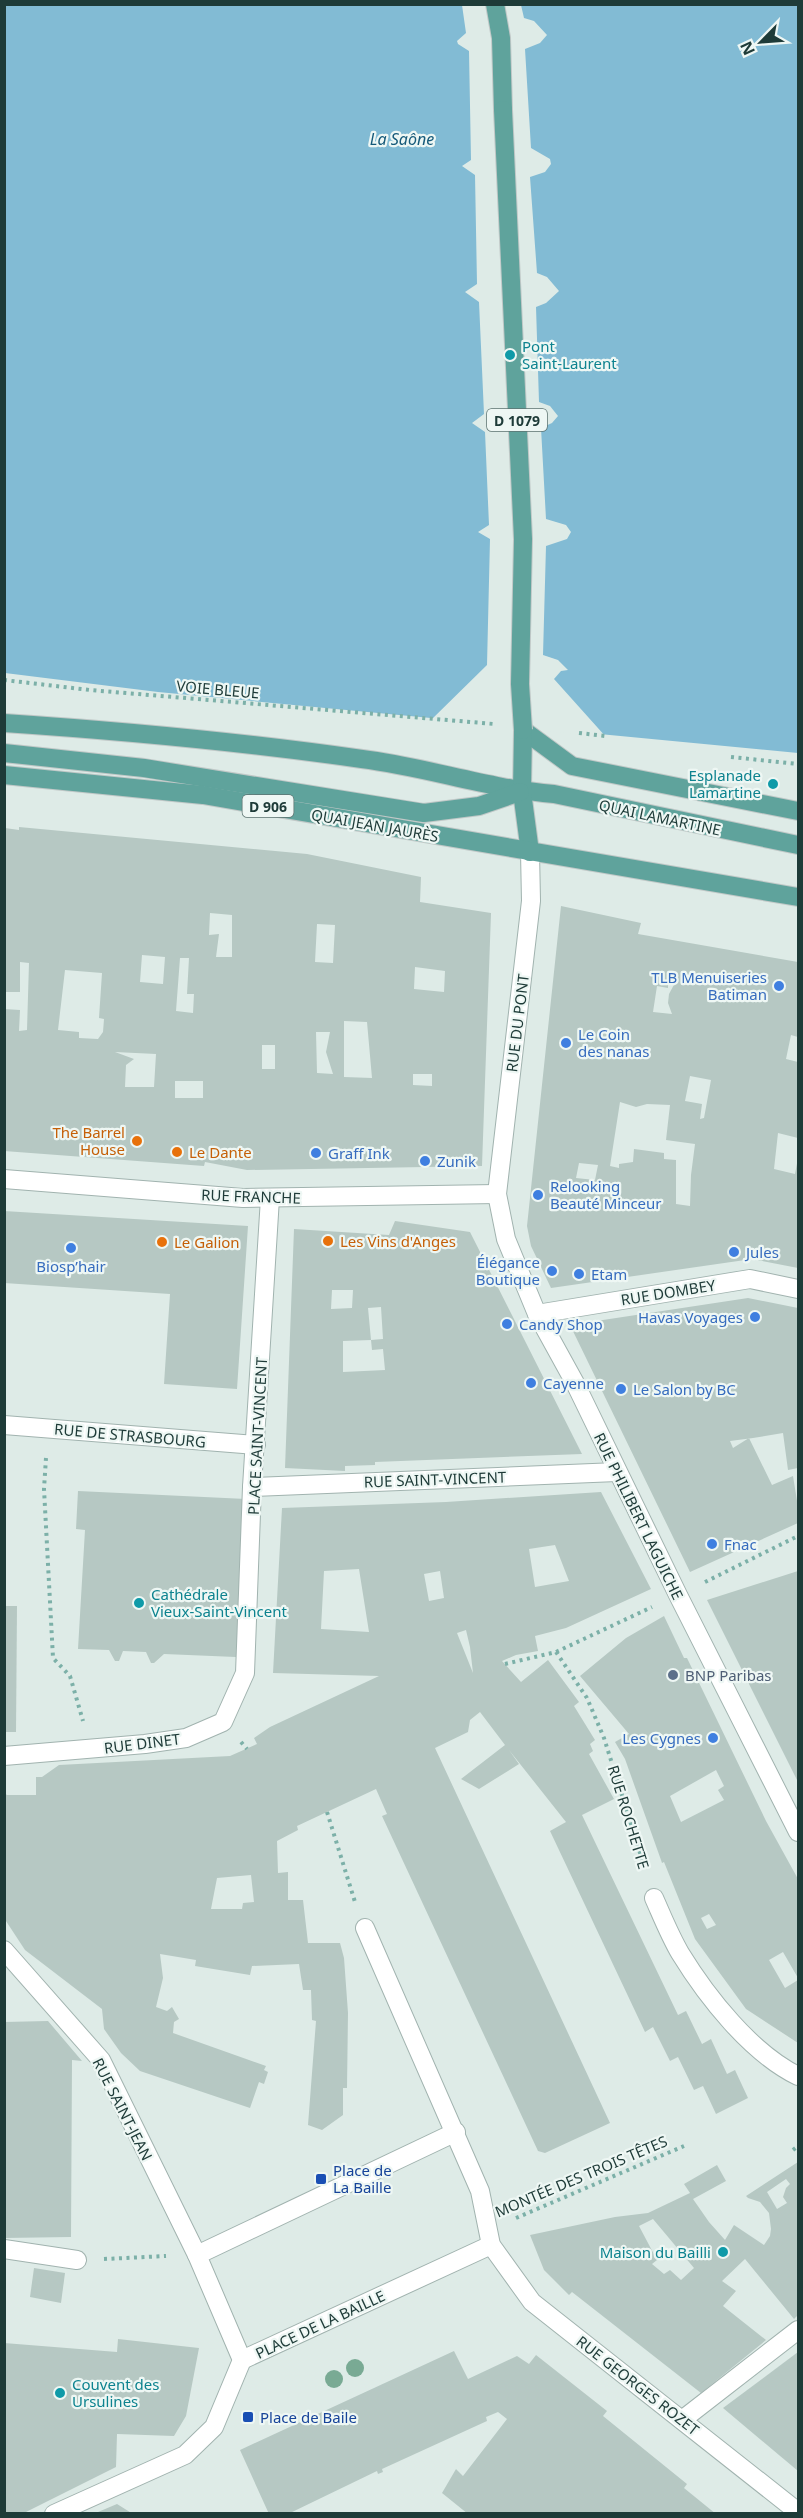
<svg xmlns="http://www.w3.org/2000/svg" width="803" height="2518" font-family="'Noto Sans',sans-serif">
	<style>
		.water { fill: #82bbd4 }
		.pier { fill: #deebe7 }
		.building { fill: #b6c8c3; fill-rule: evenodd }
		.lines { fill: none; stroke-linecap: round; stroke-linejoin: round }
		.lane-casing { stroke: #a1b3af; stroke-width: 20 }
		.street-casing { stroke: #a1b3af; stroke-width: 20 }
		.primary-casing { stroke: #c0c8c7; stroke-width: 20 }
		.path { stroke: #7cb0a8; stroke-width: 4; stroke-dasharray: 3 4.5; stroke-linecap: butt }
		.lane { stroke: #fff; stroke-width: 18 }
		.street { stroke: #fff; stroke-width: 18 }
		.primary { stroke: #5fa39c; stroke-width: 18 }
		.primary-bridge-casing { stroke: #c0c8c7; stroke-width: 20; stroke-linecap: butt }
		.primary-bridge { stroke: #5fa39c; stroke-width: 18 }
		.tree { fill: #79aa94 }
		.culture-dot { fill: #0f9aa8; stroke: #eef7f4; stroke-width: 2 }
		.shop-dot { fill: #3f7fe0; stroke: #eef7f4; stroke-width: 2 }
		.food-dot { fill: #e8710a; stroke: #eef7f4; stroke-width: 2 }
		.service-dot { fill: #5c6f8a; stroke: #eef7f4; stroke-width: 2 }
		.transit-dot { fill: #1a4fb4; stroke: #eef7f4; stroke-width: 2 }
		.labels { text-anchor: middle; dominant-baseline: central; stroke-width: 4.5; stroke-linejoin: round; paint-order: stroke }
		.shield { fill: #eef7f4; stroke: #5c7370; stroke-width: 1.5 }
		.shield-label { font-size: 14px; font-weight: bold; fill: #1e3b38 }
		.culture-label { font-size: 15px; fill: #0d838f; stroke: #eef7f4; text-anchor: start }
		.street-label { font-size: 15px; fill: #1e3b38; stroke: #eef7f4 }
		.shop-label { font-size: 15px; fill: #366cbe; stroke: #eef7f4; text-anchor: start }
		.food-label { font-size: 15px; fill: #c56008; stroke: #eef7f4; text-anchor: start }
		.service-label { font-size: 15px; fill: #4e5e75; stroke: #eef7f4; text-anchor: start }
		.transit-label { font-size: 15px; fill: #164399; stroke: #eef7f4; text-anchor: start }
		.water-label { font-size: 16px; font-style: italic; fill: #165a7a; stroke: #eef7f4 }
	</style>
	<rect width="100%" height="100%" fill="#deebe7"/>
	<path class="water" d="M 5,5 L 798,5 L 798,753 L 158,692 L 5,673 Z"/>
	<path class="pier" d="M 462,5 L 521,5 L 524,18 L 534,21 L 547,35 L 540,43 L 525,49 L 531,148 L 550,159 L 551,164 L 545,172 L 530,177 L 537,273 L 547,277 L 559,291 L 546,303 L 536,307 L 539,402 L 550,406 L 558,416 L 552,423 L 541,428 L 546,519 L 566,525 L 571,532 L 567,539 L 546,546 L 543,655 L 558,660 L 568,670 L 561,671 L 554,679 L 606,737 L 431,720 L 487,665 L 490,539 L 478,532 L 489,525 L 485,432 L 472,423 L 484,414 L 479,302 L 465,292 L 477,284 L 475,175 L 462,166 L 471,160 L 469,51 L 458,44 L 457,41 L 466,33 Z"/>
	<g class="building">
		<path d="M 19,827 L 307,854 L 421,877 L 420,902 L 491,913 L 482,1166 L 247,1170 L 205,1162 L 204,1166 L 4,1151 L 4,1009 L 20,1010 L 19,1031 L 27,1030 L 29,963 L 20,962 L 20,992 L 5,992 L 5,828 L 19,830 ZM 210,913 L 232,915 L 232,957 L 216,957 L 219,934 L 209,935 ZM 317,924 L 335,925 L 333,963 L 315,962 ZM 142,955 L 165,957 L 163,984 L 140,982 ZM 180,958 L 189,958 L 187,994 L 194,994 L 193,1013 L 176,1011 ZM 415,967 L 445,971 L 444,992 L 414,989 ZM 65,970 L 102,973 L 99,1018 L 104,1019 L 103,1032 L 98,1039 L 79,1038 L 79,1032 L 58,1030 ZM 344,1021 L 367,1022 L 372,1078 L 344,1077 ZM 316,1032 L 330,1032 L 326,1052 L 333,1074 L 317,1073 ZM 262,1045 L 275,1045 L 275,1069 L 262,1069 ZM 115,1052 L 156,1054 L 154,1087 L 125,1087 L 126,1065 L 134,1059 ZM 413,1074 L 432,1074 L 432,1086 L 413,1085 ZM 175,1081 L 203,1081 L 203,1098 L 175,1098 Z"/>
		<path d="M 561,906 L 641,923 L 638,934 L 798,962 L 798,1037 L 791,1035 L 786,1059 L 798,1062 L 798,1138 L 778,1133 L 774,1169 L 795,1174 L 798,1158 L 798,1268 L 752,1259 L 551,1288 L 531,1246 L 527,1226 ZM 668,980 L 676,981 L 669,994 L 668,1003 L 672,1014 L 653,1012 L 657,986 L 668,988 ZM 690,1076 L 711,1080 L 704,1118 L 700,1119 L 702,1104 L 685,1101 ZM 620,1102 L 636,1107 L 647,1104 L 670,1105 L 666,1140 L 695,1144 L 691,1175 L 690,1206 L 676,1204 L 676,1160 L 664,1159 L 664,1153 L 634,1149 L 633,1162 L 619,1164 L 619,1168 L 610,1166 ZM 579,1163 L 598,1165 L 595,1180 L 576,1178 Z"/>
		<path d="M 4,1211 L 248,1226 L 237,1389 L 164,1384 L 170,1294 L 4,1283 Z"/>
		<path d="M 395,1221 L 470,1232 L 582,1454 L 375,1462 L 375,1465 L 345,1466 L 345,1471 L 285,1468 L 294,1229 L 389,1235 ZM 332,1290 L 353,1290 L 352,1308 L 331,1309 ZM 381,1307 L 383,1339 L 371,1340 L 368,1308 ZM 371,1340 L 372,1350 L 383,1349 L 385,1370 L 343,1372 L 343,1341 Z"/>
		<path d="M 748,1298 L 798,1308 L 798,1468 L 788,1470 L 783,1433 L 753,1438 L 730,1441 L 733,1448 L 749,1438 L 772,1485 L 793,1476 L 798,1507 L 798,1523 L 690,1572 L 570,1325 Z"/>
		<path d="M 78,1491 L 246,1499 L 236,1657 L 164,1654 L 154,1663 L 151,1663 L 146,1652 L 123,1651 L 119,1661 L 115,1661 L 109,1650 L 78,1649 L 85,1530 L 76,1529 Z"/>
		<path d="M 601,1492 L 651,1589 L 566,1628 L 535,1636 L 538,1651 L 516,1655 L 502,1661 L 521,1682 L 548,1660 L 579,1702 L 574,1706 L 595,1740 L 590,1744 L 593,1751 L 589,1754 L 614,1799 L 582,1815 L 678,2015 L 686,2011 L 702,2044 L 711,2039 L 727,2074 L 735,2070 L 748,2098 L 716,2114 L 703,2086 L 694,2090 L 678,2057 L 670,2061 L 653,2027 L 645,2032 L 550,1831 L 566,1822 L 509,1750 L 519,1764 L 479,1789 L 461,1779 L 505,1745 L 480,1712 L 470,1720 L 468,1732 L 435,1748 L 610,2123 L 545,2153 L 538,2151 L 382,1816 L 387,1814 L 376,1789 L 297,1826 L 298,1830 L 277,1841 L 278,1873 L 288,1872 L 288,1900 L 303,1900 L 308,1943 L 340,1943 L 344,1958 L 348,2013 L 347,2088 L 343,2088 L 343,2115 L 322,2130 L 308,2125 L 316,2021 L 312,2020 L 311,1990 L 303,1990 L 299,1964 L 252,1966 L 250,1975 L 195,1966 L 196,1960 L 160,1954 L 163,1978 L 156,2007 L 167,2011 L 172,2007 L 179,2019 L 174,2022 L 173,2033 L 266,2066 L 264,2070 L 268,2072 L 264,2084 L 259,2082 L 250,2108 L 140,2071 L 121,2053 L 104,2029 L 102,2009 L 25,1950 L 4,1918 L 4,1793 L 7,1795 L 36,1795 L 36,1777 L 42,1777 L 59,1765 L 230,1756 L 257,1744 L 254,1738 L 270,1727 L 379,1676 L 273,1673 L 282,1508 L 446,1502 ZM 555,1545 L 569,1581 L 535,1587 L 529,1549 ZM 359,1569 L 369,1632 L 321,1629 L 324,1571 ZM 440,1571 L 444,1598 L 429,1601 L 424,1574 ZM 466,1630 L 470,1647 L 473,1673 L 457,1633 ZM 251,1875 L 254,1902 L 243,1903 L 242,1909 L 211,1909 L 217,1878 Z"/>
		<path d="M 798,1571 L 798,1782 L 707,1600 Z"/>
		<path d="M 4,1606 L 17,1606 L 16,1732 L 4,1732 Z"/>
		<path d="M 664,1616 L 684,1658 L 687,1658 L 766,1821 L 798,1879 L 798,1978 L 783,1952 L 769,1960 L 785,1988 L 798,1980 L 798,2043 L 746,2009 L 695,1939 L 664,1862 L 662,1863 L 661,1860 L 625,1759 L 615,1742 L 629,1734 L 580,1676 L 626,1638 ZM 716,1770 L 724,1786 L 718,1790 L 724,1800 L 681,1822 L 670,1796 ZM 709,1914 L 716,1925 L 707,1929 L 701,1918 Z"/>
		<path d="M 48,2021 L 82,2061 L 72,2060 L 71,2237 L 4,2238 L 4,2022 Z"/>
		<path d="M 798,2162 L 798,2315 L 794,2319 L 745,2259 L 722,2281 L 736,2291 L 723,2306 L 766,2340 L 701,2393 L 572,2292 L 569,2295 L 544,2270 L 530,2235 L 615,2217 L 648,2213 L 690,2193 L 684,2184 L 717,2165 L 726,2181 L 693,2199 L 709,2222 L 725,2240 L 734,2225 L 764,2245 L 770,2236 L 771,2229 L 769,2213 L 760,2202 L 748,2198 L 746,2196 ZM 786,2179 L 790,2184 L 786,2188 L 783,2197 L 787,2203 L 777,2209 L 767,2192 ZM 653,2219 L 694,2268 L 681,2280 L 670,2270 L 664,2274 L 652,2264 L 657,2260 L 639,2226 Z"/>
		<path d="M 34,2268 L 65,2273 L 61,2303 L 30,2297 Z"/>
		<path d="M 118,2339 L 199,2348 L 186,2416 L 174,2436 L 117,2434 L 116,2467 L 22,2514 L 4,2514 L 4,2343 L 117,2352 Z"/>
		<path d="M 454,2351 L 468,2379 L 517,2356 L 529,2364 L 536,2355 L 607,2411 L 603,2416 L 687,2484 L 684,2488 L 716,2514 L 468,2514 L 442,2493 L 456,2469 L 463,2476 L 507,2419 L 498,2412 L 486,2417 L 487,2421 L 382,2469 L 383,2472 L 378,2474 L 377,2471 L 288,2514 L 269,2514 L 240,2450 Z"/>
		<path d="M 798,2352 L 798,2471 L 723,2408 Z"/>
		<path d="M 117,2504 L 133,2514 L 92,2514 L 98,2512 Z"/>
	</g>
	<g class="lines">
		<g class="lane-casing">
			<path id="lane" d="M 4,2249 L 77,2260"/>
		</g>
		<g class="street-casing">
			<g id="street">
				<path d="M 530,852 L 531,901 L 497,1194 L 506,1239 L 537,1314 L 575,1383 L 678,1595 L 798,1832"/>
				<path d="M 4,1179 L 243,1198 L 497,1194"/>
				<path d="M 537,1314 L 750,1279 L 798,1289"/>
				<path d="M 4,1425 L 256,1445"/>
				<path d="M 252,1487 L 617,1472"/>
				<path d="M 4,1756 L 145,1744 L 186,1738 L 223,1722 L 245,1673 L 252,1487 L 270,1198"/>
				<path d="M 654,1898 C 662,1916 670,1936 680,1953 C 707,1997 751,2053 798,2076"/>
				<path d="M 365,1928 L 480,2191 L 491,2245 L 532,2302 L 798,2512"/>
				<path d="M 4,1950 L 101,2060 L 197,2255 L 242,2360"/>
				<path d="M 197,2255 L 456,2132"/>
				<path d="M 242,2360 L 491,2245"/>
				<path d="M 682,2420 L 798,2330"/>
				<path d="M 54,2514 L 185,2455 L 214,2427 L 242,2360"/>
			</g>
		</g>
		<g class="primary-casing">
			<g id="primary">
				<path d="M 495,4 L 501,38 L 503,110"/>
				<path d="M 4,723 C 124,731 243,742 362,759 C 427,767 489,789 554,794 L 798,845"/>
				<path d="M 523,730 L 572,766 L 798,811"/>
				<path d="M 523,730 L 522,792 L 530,852"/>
				<path d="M 4,753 L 144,768 L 424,813 L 479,806 L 520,792"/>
				<path d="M 4,775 L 203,795 L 798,897"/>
			</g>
		</g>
		<g class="path">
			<path d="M 4,680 L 90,690 L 494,724"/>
			<path d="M 579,733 L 605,736"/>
			<path d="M 731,757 L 798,764"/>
			<path d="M 46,1458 L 44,1489 L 53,1658 L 70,1676 L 83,1721"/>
			<path d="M 705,1582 L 798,1536"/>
			<path d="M 556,1652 L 587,1698 L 604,1738 L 646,1872"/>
			<path d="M 505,1664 L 556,1652 L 652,1607"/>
			<path d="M 241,1742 L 247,1749"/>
			<path d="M 327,1812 L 355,1902"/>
			<path d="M 793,2150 L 798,2146"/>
			<path d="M 516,2218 L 684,2146"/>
			<path d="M 104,2259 L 166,2256"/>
		</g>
		<use href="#lane" class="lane"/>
		<use href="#street" class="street"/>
		<use href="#primary" class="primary"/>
		<g class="primary-bridge-casing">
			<path id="primary-bridge" d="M 503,110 L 523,539 L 520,684 L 523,730"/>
		</g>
		<use href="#primary-bridge" class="primary-bridge"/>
	</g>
	<g class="tree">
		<circle cx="355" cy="2368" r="9"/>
		<circle cx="334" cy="2379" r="9"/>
	</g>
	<g class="culture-dot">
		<circle cx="510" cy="355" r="6"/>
		<circle cx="773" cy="784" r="6"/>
		<circle cx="139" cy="1603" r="6"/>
		<circle cx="723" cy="2252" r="6"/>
		<circle cx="60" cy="2393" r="6"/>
	</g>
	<g class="shop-dot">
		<circle cx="779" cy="986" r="6"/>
		<circle cx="566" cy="1043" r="6"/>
		<circle cx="316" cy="1153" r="6"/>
		<circle cx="425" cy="1161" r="6"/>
		<circle cx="538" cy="1195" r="6"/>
		<circle cx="71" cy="1248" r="6"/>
		<circle cx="734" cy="1252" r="6"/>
		<circle cx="552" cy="1271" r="6"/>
		<circle cx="579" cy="1274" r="6"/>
		<circle cx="755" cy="1317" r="6"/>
		<circle cx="507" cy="1324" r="6"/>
		<circle cx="531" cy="1383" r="6"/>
		<circle cx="621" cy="1389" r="6"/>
		<circle cx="712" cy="1544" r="6"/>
		<circle cx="713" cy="1738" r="6"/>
	</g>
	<g class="food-dot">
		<circle cx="137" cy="1141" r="6"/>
		<circle cx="177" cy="1152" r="6"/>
		<circle cx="328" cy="1241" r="6"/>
		<circle cx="162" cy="1242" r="6"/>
	</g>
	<circle class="service-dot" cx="673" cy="1675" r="6"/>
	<g class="transit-dot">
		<rect x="315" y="2173" width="12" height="12" rx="3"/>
		<rect x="242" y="2411" width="12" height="12" rx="3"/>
	</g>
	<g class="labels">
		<g class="shield">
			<rect x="487" y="409" width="60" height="22" rx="4.5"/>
			<rect x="242.5" y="795" width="51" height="22" rx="4.5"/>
		</g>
		<g class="shield-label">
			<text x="517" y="420">D 1079</text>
			<text x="268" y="806">D 906</text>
		</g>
		<g class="culture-label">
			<text x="522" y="346">Pont<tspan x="522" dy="17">Saint-Laurent</tspan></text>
			<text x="761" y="775" text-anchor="end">Esplanade<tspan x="761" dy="17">Lamartine</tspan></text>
			<text x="151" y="1594">Cathédrale<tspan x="151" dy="17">Vieux-Saint-Vincent</tspan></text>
			<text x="711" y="2252" text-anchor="end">Maison du Bailli</text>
			<text x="72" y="2384">Couvent des<tspan x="72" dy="17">Ursulines</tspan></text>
		</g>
		<g class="street-label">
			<text transform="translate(218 689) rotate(5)">VOIE BLEUE</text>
			<text transform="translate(660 817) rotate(12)">QUAI LAMARTINE</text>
			<text transform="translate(375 825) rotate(10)">QUAI JEAN JAURÈS</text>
			<text transform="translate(517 1023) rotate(-83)">RUE DU PONT</text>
			<text transform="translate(251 1196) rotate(2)">RUE FRANCHE</text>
			<text transform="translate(668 1292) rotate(-9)">RUE DOMBEY</text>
			<text transform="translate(130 1435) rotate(5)">RUE DE STRASBOURG</text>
			<text transform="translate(257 1436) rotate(-87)">PLACE SAINT-VINCENT</text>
			<text transform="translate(435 1479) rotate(-2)">RUE SAINT-VINCENT</text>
			<text transform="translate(639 1516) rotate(64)">RUE PHILIBERT LAGUICHE</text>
			<text transform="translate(142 1743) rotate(-7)">RUE DINET</text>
			<text transform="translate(629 1817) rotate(73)">RUE ROCHETTE</text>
			<text transform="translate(123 2109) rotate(63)">RUE SAINT-JEAN</text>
			<text transform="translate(581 2176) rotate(-23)">MONTÉE DES TROIS TÊTES</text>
			<text transform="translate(320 2324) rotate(-25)">PLACE DE LA BAILLE</text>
			<text transform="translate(638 2385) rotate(38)">RUE GEORGES ROZET</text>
		</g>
		<g class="shop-label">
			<text x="767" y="977" text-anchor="end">TLB Menuiseries<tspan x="767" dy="17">Batiman</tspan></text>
			<text x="578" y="1034">Le Coin<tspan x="578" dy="17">des nanas</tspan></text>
			<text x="328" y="1153">Graff Ink</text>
			<text x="437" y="1161">Zunik</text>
			<text x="550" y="1186">Relooking<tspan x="550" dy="17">Beauté Minceur</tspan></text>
			<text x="746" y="1252">Jules</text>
			<text x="540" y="1262" text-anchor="end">Élégance<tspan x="540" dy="17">Boutique</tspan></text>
			<text x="71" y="1266" text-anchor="middle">Biosp’hair</text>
			<text x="591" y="1274">Etam</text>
			<text x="743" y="1317" text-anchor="end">Havas Voyages</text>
			<text x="519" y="1324">Candy Shop</text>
			<text x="543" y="1383">Cayenne</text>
			<text x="633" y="1389">Le Salon by BC</text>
			<text x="724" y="1544">Fnac</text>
			<text x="701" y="1738" text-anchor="end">Les Cygnes</text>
		</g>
		<g class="food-label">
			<text x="125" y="1132" text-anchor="end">The Barrel<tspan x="125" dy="17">House</tspan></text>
			<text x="189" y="1152">Le Dante</text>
			<text x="340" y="1241">Les Vins d'Anges</text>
			<text x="174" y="1242">Le Galion</text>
		</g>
		<g class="service-label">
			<text x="685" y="1675">BNP Paribas</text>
		</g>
		<g class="transit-label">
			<text x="333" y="2170">Place de<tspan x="333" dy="17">La Baille</tspan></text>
			<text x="260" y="2417">Place de Baile</text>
		</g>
		<g class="water-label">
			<text x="402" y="139">La Saône</text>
		</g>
	</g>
	<rect width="803" height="2518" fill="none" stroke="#1e3b38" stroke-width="12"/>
	<g transform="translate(761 42) rotate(245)" stroke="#eef7f4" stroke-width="4.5" paint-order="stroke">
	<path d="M0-4.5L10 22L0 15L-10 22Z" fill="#1e3b38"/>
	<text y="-9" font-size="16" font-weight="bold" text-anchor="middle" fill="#1e3b38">N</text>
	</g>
</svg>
